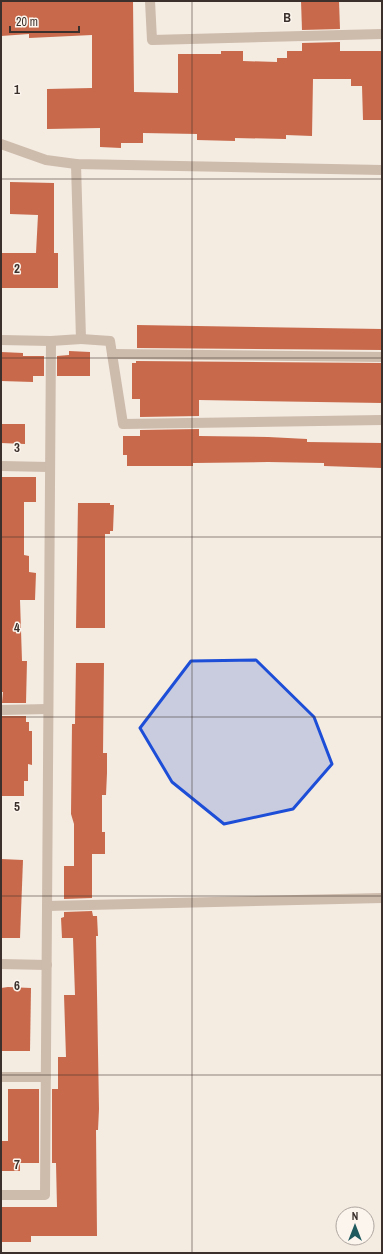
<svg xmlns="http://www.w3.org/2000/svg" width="383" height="1254" font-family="'Archivo Narrow',sans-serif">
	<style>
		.building { fill: #c8694b }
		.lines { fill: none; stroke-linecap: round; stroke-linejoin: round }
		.minor { stroke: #cdbbac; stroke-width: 10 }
		.marked { fill: #1d4ed8; fill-opacity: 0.2; stroke: #1d4ed8; stroke-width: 3; stroke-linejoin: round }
		.grid { fill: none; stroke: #3b302b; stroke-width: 1; stroke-opacity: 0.55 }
		.grid-label { font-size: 13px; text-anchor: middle; font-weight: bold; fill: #3b302b; stroke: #fbf5ee; stroke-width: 3; stroke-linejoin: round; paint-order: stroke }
	</style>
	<rect width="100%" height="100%" fill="#f4ebe1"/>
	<g class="building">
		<path d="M 1,1 L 133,1 L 134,92 L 178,93 L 178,54 L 221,54 L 221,51 L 243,51 L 243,61 L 277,62 L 277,58 L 287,58 L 287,51 L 302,51 L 302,43 L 340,42 L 340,51 L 382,51 L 382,120 L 363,120 L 362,86 L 351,86 L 351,79 L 313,79 L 312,136 L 286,135 L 286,139 L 235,138 L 235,141 L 197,140 L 197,134 L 143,133 L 143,143 L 121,143 L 121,148 L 100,147 L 100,128 L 47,129 L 47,89 L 92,88 L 92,35 L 29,38 L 29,34 L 1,36 Z"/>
		<path d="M 301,1 L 339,1 L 340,29 L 302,30 Z"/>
		<path d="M 10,182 L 54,183 L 54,253 L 58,253 L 58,288 L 1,288 L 1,253 L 36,253 L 38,215 L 10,214 Z"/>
		<path d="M 137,325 L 382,329 L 382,350 L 137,348 Z"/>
		<path d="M 69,351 L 90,352 L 90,376 L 57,376 L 57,356 L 69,355 Z"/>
		<path d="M 1,352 L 23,353 L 23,356 L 44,356 L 44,376 L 33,376 L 33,382 L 1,381 Z"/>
		<path d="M 136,361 L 382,363 L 382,403 L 199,400 L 199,416 L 140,417 L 140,399 L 132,399 L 132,363 L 136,363 Z"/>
		<path d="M 1,424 L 25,424 L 25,444 L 1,443 Z"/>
		<path d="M 199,429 L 199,436 L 268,437 L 307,439 L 307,442 L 382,443 L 382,468 L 324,466 L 324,463 L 268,462 L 193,463 L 193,466 L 127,466 L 127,455 L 123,455 L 123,436 L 140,436 L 140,430 Z"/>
		<path d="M 1,477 L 36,477 L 36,502 L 24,502 L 24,555 L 29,556 L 29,572 L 36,573 L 35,600 L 20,600 L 22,661 L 27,661 L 26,703 L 2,703 L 3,692 L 1,692 Z"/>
		<path d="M 78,503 L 110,503 L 110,505 L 114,505 L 113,531 L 110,531 L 110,534 L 105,534 L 105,628 L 76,628 Z"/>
		<path d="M 76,663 L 104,663 L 103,753 L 107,753 L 107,773 L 106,795 L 102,795 L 102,832 L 105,832 L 105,854 L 92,854 L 92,898 L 64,899 L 64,866 L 74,866 L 74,824 L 71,814 L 72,724 L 75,724 Z"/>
		<path d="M 2,716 L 26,716 L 26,722 L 29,722 L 29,731 L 32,731 L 32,765 L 28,764 L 28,781 L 24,781 L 24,796 L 1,796 Z"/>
		<path d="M 1,859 L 23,860 L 20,938 L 1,938 Z"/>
		<path d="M 92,911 L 93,916 L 97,916 L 98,936 L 96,936 L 99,1109 L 98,1130 L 96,1130 L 97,1236 L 31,1236 L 31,1242 L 1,1242 L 1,1207 L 57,1207 L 56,1163 L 52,1163 L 52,1089 L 58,1089 L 58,1057 L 66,1057 L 64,995 L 75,995 L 73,938 L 62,938 L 61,918 L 64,917 L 64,912 Z"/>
		<path d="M 8,987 L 31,988 L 30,1051 L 1,1051 L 1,988 Z"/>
		<path d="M 8,1089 L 39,1089 L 39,1163 L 20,1163 L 20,1171 L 1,1171 L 1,1141 L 8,1141 Z"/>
	</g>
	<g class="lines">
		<g class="minor">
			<path d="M 150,1 L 152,40 L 382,34"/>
			<path d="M 1,144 L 46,160 L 76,164 L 382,170"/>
			<path d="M 81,339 L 110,341 L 123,424 L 382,420"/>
			<path d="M 1,340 L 51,341"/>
			<path d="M 112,354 L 382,357"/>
			<path d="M 1,466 L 49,467"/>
			<path d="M 1,710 L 48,709"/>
			<path d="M 47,906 L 382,898"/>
			<path d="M 1,964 L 47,965"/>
			<path d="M 1,1077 L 46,1077"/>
			<path d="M 1,1195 L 45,1195 L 51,341 L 81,339 L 76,164"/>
		</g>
	</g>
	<path class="marked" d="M 256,660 L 314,717 L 332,764 L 293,809 L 224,824 L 172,782 L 140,728 L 191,661 Z"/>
	<path class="grid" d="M 192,1 L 192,1253M 1,179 L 382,179M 1,358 L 382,358M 1,537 L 382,537M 1,717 L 382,717M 1,896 L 382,896M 1,1075 L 382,1075"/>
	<g class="grid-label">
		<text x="287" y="22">B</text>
		<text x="17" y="94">1</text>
		<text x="17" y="273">2</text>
		<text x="17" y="452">3</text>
		<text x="17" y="632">4</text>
		<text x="17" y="811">5</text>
		<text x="17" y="990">6</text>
		<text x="17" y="1169">7</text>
	</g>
	<rect width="383" height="1254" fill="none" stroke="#3b302b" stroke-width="4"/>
	<g transform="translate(355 1226)"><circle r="19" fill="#fbf5ee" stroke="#aea6a0"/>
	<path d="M0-3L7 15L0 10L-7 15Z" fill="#1f5a5e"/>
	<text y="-6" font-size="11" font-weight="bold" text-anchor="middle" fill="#3b302b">N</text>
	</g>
	<path d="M10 26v6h69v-6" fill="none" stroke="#3b302b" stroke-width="2"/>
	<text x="16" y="26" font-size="12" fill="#3b302b" stroke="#fbf5ee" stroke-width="3" paint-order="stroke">20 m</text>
</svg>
